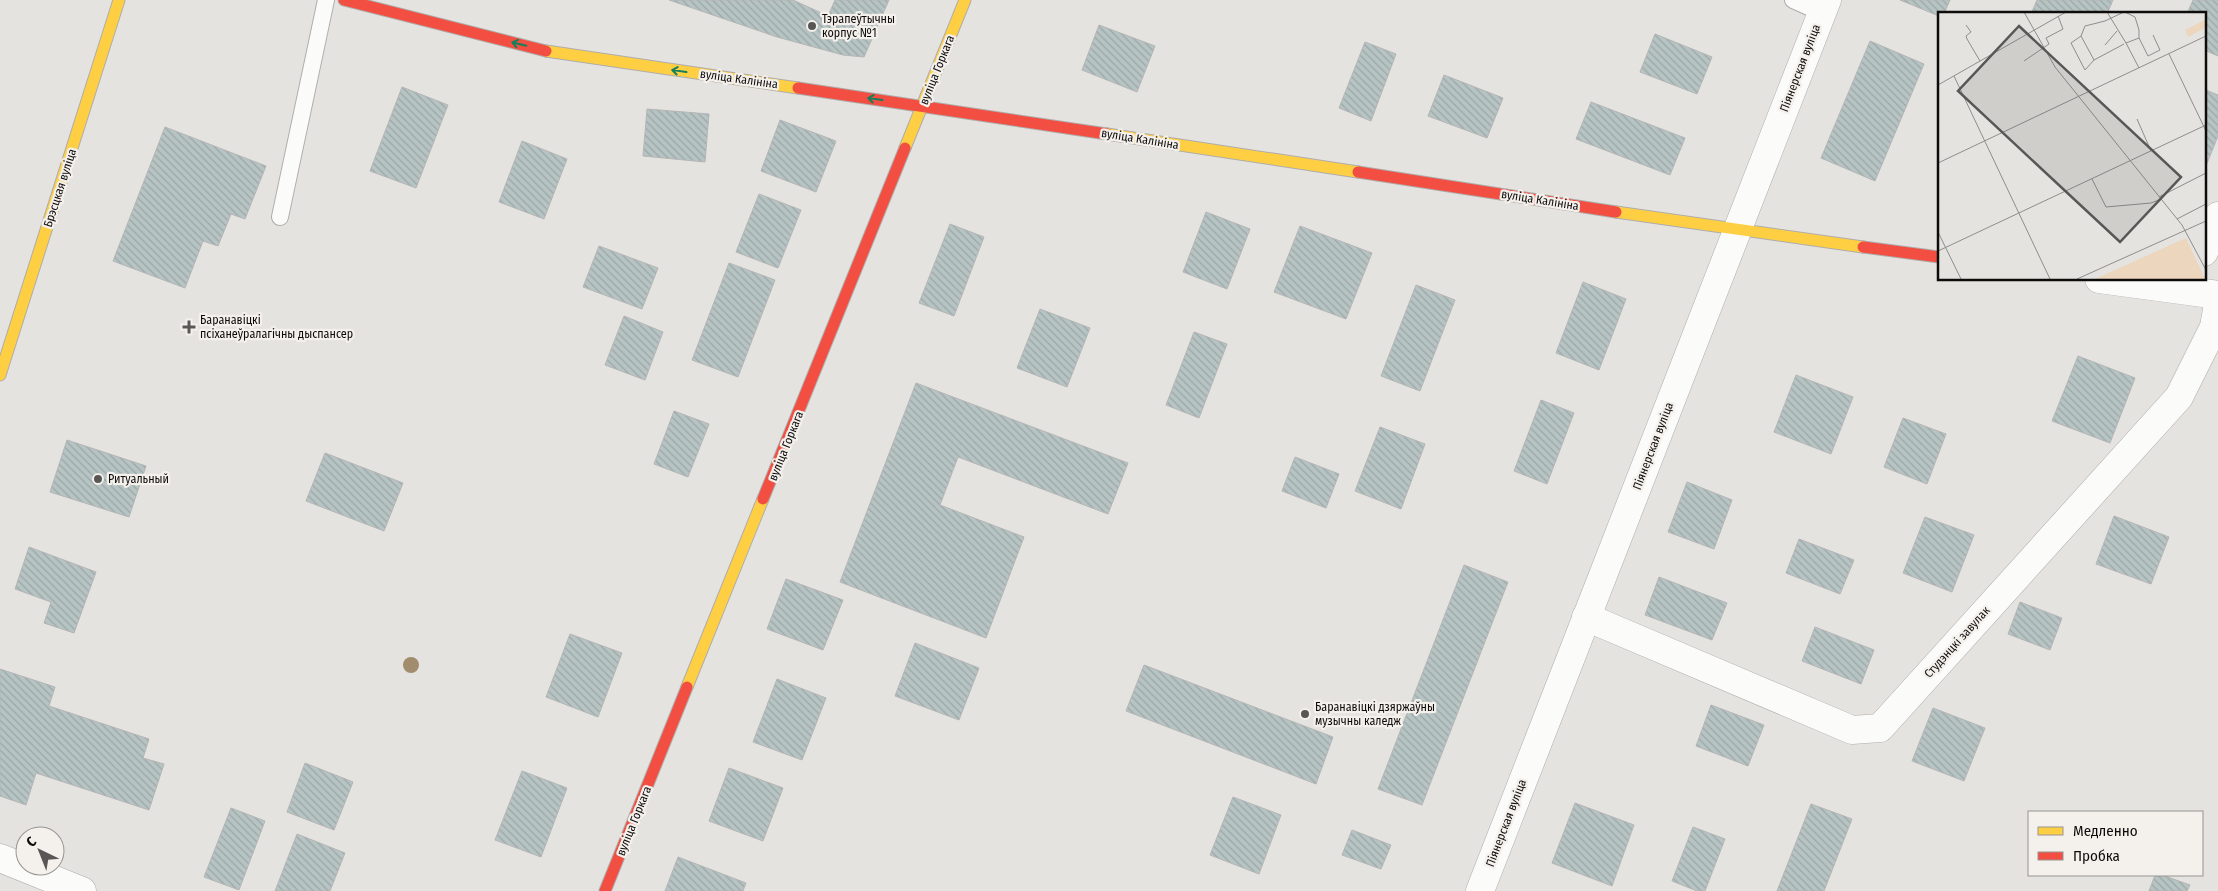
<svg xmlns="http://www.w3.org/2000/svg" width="2218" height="891" font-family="'Fira Sans Condensed',sans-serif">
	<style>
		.building { fill: url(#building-back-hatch); stroke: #b5b5b5 }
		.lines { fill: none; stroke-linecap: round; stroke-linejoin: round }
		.lane-casing { stroke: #afadab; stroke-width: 18 }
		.street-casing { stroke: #afadab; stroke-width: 29 }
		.slow-casing { stroke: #afadab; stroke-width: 13 }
		.jam-casing { stroke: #afadab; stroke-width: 13 }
		.lane { stroke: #fbfbfa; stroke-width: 16 }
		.street { stroke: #fbfbfa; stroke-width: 28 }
		.slow { stroke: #ffcf43; stroke-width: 11 }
		.jam { stroke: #f24e42; stroke-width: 11 }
		.tree { fill: #a18c6e }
		.oneway { stroke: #128159 }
		.poi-dot { fill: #595756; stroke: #f4f0ec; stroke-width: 2 }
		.labels { text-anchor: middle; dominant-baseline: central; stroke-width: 4.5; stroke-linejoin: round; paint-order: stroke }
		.poi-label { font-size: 12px; fill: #0e0c0b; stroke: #f4f0ec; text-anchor: start }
		.street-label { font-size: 12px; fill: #0e0c0b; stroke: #f4f0ec }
		.inset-road { fill: none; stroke: #8f8d8b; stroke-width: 1 }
		.view { fill: #595756; fill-opacity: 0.15; stroke: #595756; stroke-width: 2.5 }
		.inset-edge { fill: none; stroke: #0e0c0b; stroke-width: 2.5 }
	</style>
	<defs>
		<pattern id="building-back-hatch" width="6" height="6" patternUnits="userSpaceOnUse" patternTransform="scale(1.25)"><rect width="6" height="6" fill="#b7c4c4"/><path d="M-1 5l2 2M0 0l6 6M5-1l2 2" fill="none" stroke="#9ca7a7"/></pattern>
	</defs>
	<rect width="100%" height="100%" fill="#e5e3e0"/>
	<g class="building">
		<path d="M 669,0 L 793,0 L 828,16 L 835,0 L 889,0 L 864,57 L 843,55 L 777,37 Z"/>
		<path d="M 1900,0 L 1950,0 L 1944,14 L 1939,14 L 1939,16 Z"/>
		<path d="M 2037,0 L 2113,0 L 2107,14 L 2031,14 Z"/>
		<path d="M 2193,0 L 2218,0 L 2218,56 L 2204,50 L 2204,14 L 2187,14 Z"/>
		<path d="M 1099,25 L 1155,46 L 1137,92 L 1082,70 Z"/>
		<path d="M 1655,34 L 1712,57 L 1697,94 L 1640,72 Z"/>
		<path d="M 1870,41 L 1924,64 L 1875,181 L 1821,158 Z"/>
		<path d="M 1365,42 L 1396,54 L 1371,121 L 1339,108 Z"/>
		<path d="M 1444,75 L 1503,98 L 1487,138 L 1428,116 Z"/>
		<path d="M 402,87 L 448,105 L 416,188 L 370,171 Z"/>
		<path d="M 2204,89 L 2218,95 L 2218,136 L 2204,171 Z"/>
		<path d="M 1591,102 L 1685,138 L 1670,175 L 1576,139 Z"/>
		<path d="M 647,109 L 709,114 L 705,162 L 643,156 Z"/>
		<path d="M 780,120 L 836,141 L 816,192 L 761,171 Z"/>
		<path d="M 165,127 L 266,166 L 245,219 L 231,214 L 218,246 L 203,241 L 185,288 L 113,261 Z"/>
		<path d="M 522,141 L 567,159 L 544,219 L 499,202 Z"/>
		<path d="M 759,194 L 801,210 L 778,268 L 736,252 Z"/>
		<path d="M 1206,212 L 1250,229 L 1227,289 L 1183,272 Z"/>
		<path d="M 950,224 L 984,237 L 954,316 L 919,303 Z"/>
		<path d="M 1300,226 L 1372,253 L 1346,319 L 1274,292 Z"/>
		<path d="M 599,246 L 658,268 L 642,309 L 583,287 Z"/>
		<path d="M 729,263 L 775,280 L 738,377 L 692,360 Z"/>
		<path d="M 1583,282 L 1626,299 L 1599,370 L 1556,353 Z"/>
		<path d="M 1416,285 L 1455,300 L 1420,391 L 1381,376 Z"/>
		<path d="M 1040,309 L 1090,328 L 1067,387 L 1017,368 Z"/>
		<path d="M 624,316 L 663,332 L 645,380 L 605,365 Z"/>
		<path d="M 1194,332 L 1227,344 L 1199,418 L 1166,405 Z"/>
		<path d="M 2078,356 L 2135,378 L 2110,443 L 2052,421 Z"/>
		<path d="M 1796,375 L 1853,397 L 1831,454 L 1774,432 Z"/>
		<path d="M 916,383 L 1128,463 L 1108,514 L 958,457 L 940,505 L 1024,537 L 986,638 L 840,582 Z"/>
		<path d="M 1541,400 L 1574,413 L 1547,484 L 1514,471 Z"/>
		<path d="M 674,411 L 709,424 L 688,477 L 654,464 Z"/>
		<path d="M 1903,418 L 1946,434 L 1927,484 L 1884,467 Z"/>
		<path d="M 1380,427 L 1425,444 L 1401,509 L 1355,491 Z"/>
		<path d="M 67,440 L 146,466 L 129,517 L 50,492 Z"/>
		<path d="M 325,453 L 403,483 L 384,531 L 306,501 Z"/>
		<path d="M 1295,457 L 1339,474 L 1326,508 L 1282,491 Z"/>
		<path d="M 1687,482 L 1732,500 L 1714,549 L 1668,532 Z"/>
		<path d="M 2114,516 L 2169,537 L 2151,584 L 2096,564 Z"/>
		<path d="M 1925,517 L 1974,535 L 1952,592 L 1903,573 Z"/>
		<path d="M 1799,539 L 1854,560 L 1840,594 L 1786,573 Z"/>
		<path d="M 29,547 L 96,572 L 74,633 L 44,623 L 51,602 L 15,589 Z"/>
		<path d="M 1464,565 L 1508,582 L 1422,805 L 1378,789 Z"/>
		<path d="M 1659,577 L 1727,603 L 1712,640 L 1645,615 Z"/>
		<path d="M 786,579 L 843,600 L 823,650 L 767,629 Z"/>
		<path d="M 2020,602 L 2062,618 L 2050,650 L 2008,634 Z"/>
		<path d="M 1815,627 L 1874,650 L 1861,684 L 1802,661 Z"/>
		<path d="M 570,634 L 622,653 L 598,717 L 546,697 Z"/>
		<path d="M 915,643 L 979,668 L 959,720 L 895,696 Z"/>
		<path d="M 1144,665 L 1333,737 L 1316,784 L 1126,711 Z"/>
		<path d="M 0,669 L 55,687 L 49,706 L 149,739 L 143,758 L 164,764 L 149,810 L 36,773 L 26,805 L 0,796 Z"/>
		<path d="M 777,679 L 826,698 L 802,760 L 753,742 Z"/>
		<path d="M 1711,705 L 1764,725 L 1748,766 L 1696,746 Z"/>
		<path d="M 1933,708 L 1985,728 L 1964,781 L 1912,761 Z"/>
		<path d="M 305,763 L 353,782 L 334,830 L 287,812 Z"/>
		<path d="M 729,768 L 783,788 L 763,841 L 709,821 Z"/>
		<path d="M 522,771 L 567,788 L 541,857 L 495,840 Z"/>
		<path d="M 1233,797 L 1281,815 L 1259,874 L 1210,855 Z"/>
		<path d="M 1575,803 L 1634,825 L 1612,886 L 1552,863 Z"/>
		<path d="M 1811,804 L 1852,819 L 1824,891 L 1777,891 Z"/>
		<path d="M 231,808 L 265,821 L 239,890 L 204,877 Z"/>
		<path d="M 1693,827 L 1725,839 L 1705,891 L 1697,891 L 1672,881 Z"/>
		<path d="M 1352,830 L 1391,845 L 1381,869 L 1342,855 Z"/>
		<path d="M 297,834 L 345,853 L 330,891 L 275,891 Z"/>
		<path d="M 678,857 L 746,883 L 743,891 L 665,891 Z"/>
		<path d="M 2155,875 L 2162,875 L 2190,885 L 2187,891 L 2149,891 Z"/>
	</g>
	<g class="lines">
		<g class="lane-casing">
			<g id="lane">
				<path d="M 1793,0 L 1822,13"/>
				<path d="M 280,217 L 326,0"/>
			</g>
		</g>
		<g class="street-casing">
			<g id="street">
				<path d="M 2204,252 L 2218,216"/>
				<path d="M 2099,279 L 2218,295"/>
				<path d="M 1586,617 L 1852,730 L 1880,728 L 2179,397 L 2214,327 L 2218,304"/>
				<path d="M 0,858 L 82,891"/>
				<path d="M 1480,891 L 1827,0"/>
			</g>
		</g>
		<g class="slow-casing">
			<g id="slow">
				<path d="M 546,51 L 798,88"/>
				<path d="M 1107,134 L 1358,172"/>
				<path d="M 905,148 L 965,0"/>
				<path d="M 1616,212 L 1863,247"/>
				<path d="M 0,375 L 119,0"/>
				<path d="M 687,687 L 763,499"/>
			</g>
		</g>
		<g class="jam-casing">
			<g id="jam">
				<path d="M 344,0 L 546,51"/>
				<path d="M 798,88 L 1107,134"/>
				<path d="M 1358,172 L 1616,212"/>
				<path d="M 1863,247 L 1939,257"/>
				<path d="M 763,499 L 905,148"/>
				<path d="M 605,891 L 687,687"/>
			</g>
		</g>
		<use href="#lane" class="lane"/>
		<use href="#street" class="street"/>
		<use href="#slow" class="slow"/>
		<use href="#jam" class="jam"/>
	</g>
	<circle class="tree" cx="411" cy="665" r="8"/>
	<defs><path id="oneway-shaft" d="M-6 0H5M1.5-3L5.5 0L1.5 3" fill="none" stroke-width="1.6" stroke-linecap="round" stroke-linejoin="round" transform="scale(1.25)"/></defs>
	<g class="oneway">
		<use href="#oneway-shaft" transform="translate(519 44) rotate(-166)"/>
		<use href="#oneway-shaft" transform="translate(679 71) rotate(-172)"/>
		<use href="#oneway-shaft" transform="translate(875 99) rotate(-172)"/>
	</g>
	<g class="poi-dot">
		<circle cx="812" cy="26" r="5"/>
		<path d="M186.5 319.5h5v5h5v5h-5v5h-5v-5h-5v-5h5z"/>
		<circle cx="98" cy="479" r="5"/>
		<circle cx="1305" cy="714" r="5"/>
	</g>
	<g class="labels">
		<g class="poi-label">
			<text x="822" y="19">Тэрапеўтычны<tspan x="822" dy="14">корпус №1</tspan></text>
			<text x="200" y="320">Баранавіцкі<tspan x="200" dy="14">псіханеўралагічны дыспансер</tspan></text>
			<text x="108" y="479">Ритуальный</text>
			<text x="1315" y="707">Баранавіцкі дзяржаўны<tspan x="1315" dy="14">музычны каледж</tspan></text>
		</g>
		<g class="street-label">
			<text transform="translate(1800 68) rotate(-69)">Піянерская вуліца</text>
			<text transform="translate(937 70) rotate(-68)">вуліца Горкага</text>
			<text transform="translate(739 79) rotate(8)">вуліца Калініна</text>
			<text transform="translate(1140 139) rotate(9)">вуліца Калініна</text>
			<text transform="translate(60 188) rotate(-72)">Брэсцкая вуліца</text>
			<text transform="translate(1540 200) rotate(9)">вуліца Калініна</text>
			<text transform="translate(786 446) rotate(-68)">вуліца Горкага</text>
			<text transform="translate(1653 446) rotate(-69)">Піянерская вуліца</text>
			<text transform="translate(1957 642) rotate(-48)">Студэнцкі завулак</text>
			<text transform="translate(634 821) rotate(-68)">вуліца Горкага</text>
			<text transform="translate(1506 823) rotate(-69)">Піянерская вуліца</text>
		</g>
	</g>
	<g transform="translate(1938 12)">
		<rect width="268" height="268" fill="#e5e3e0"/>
		<path d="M 267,8 L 267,16 L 250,25 L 247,18 ZM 248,226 L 267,267 L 157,267 Z" fill="#ecd6bd"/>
		<path class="inset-road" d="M 86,0 L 117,55 L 244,213 L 268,258M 169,0 L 188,31M 186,0 L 167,9 L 147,14 L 143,24 L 133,31 L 147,58 L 156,48 L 186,32M 187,0 L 197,5 L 201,18 L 201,26 L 188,31 L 201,56M 28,13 L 33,20 L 28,24 L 29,27 L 42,49M 143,24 L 156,48M 201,26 L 210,44 L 222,38 L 215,23M 167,33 L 179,19M 231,42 L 268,119M 86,49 L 111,32 L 108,26 L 125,17 L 120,4M 16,64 L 112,267M 0,73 L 128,0M 199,107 L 213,139M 0,151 L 268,24M 154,167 L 168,195 L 213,191 L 223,187M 221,185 L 268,161M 239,207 L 268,192M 0,220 L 23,267M 0,239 L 268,113M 139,267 L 268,209"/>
		<path class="view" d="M 81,14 L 243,165 L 182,230 L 20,79 Z"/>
		<rect width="268" height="268" class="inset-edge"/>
	</g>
	<rect x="2028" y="811" width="175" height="65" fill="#f4f0ec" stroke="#989592"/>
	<rect x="2038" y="827" width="25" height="8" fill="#ffcf43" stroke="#989592"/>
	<text x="2073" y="836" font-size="15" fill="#0e0c0b">Медленно</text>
	<rect x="2038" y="852" width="25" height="8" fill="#f24e42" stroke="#989592"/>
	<text x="2073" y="861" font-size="15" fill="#0e0c0b">Пробка</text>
	<g transform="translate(40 851) rotate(317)"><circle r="24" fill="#f4f0ec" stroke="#989592"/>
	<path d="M0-4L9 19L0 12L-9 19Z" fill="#595756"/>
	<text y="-8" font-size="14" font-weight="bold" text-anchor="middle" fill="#0e0c0b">С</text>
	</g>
</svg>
